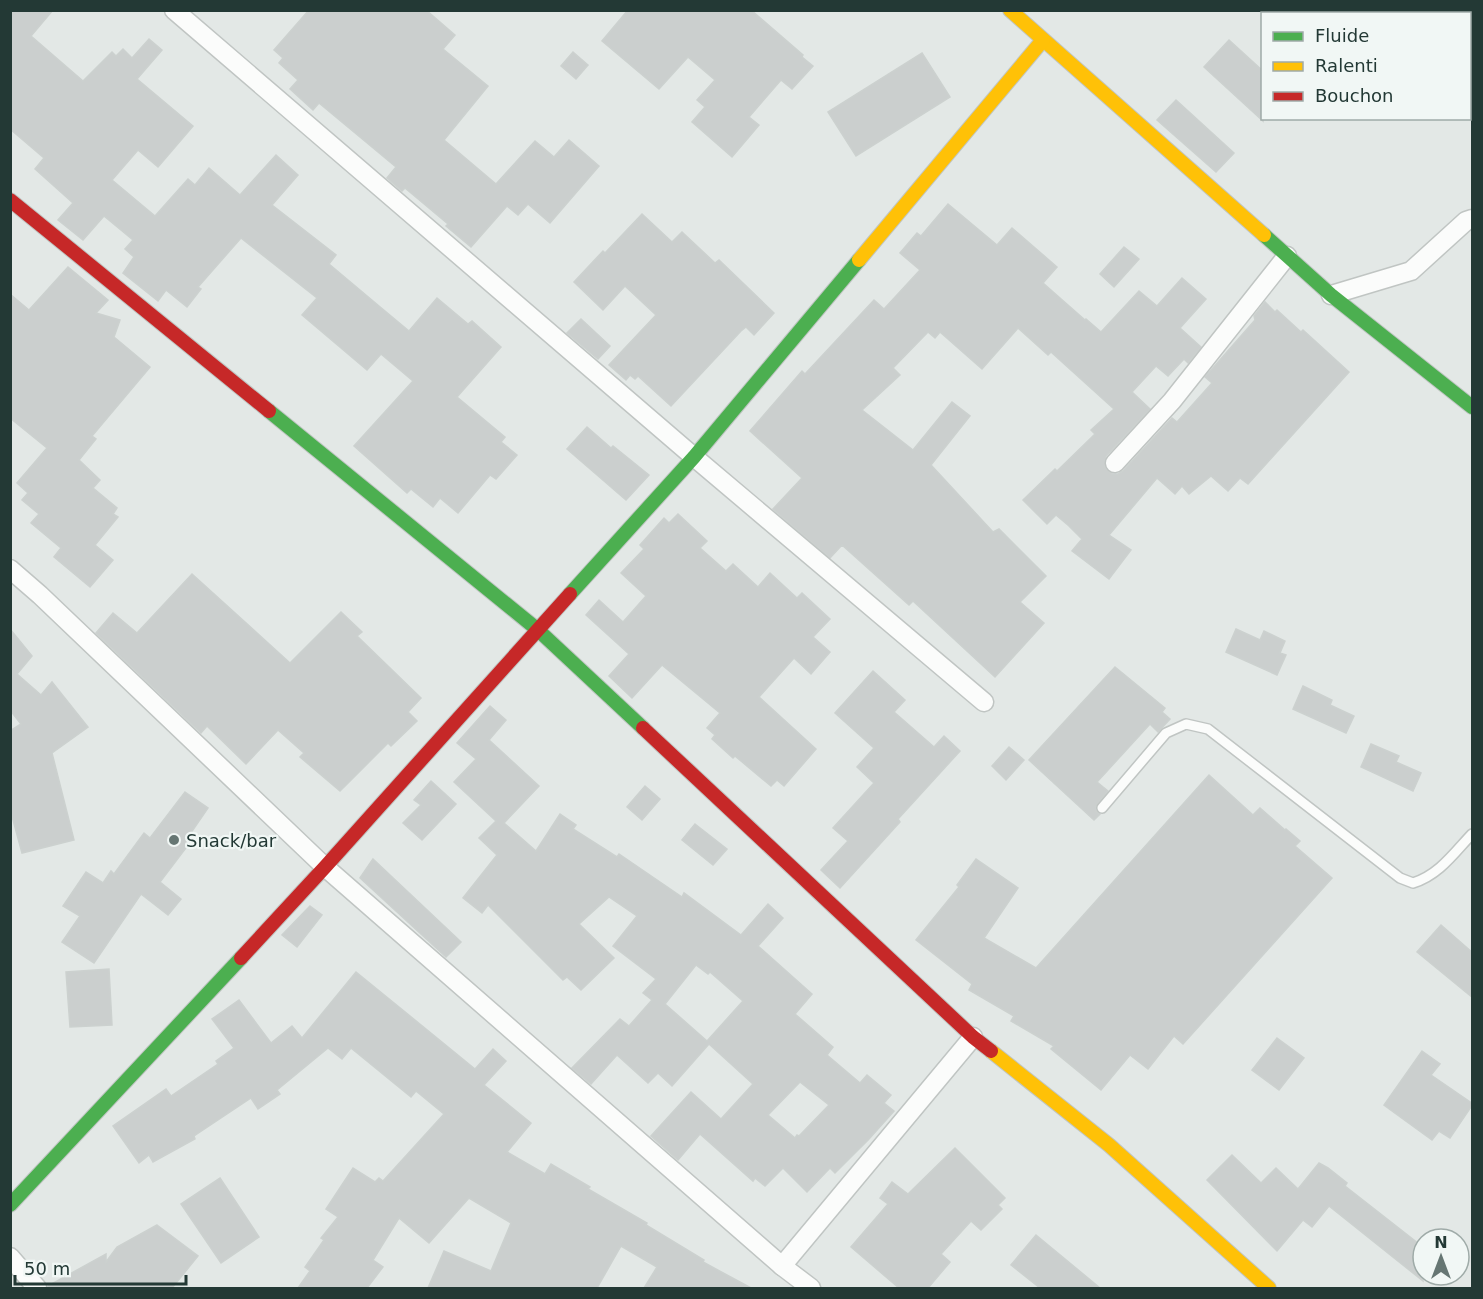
<svg xmlns="http://www.w3.org/2000/svg" width="1483" height="1299" font-family="'DejaVu Sans',sans-serif">
	<style>
		.building { fill: #cbcfce; stroke: #ccd1cf; stroke-width: 1.5; fill-rule: evenodd }
		.lines { fill: none; stroke-linecap: round; stroke-linejoin: round }
		.lane-casing { stroke: #c0c5c3; stroke-width: 12 }
		.street-casing { stroke: #c0c5c3; stroke-width: 21 }
		.fast-casing { stroke: #c0c6c3; stroke-width: 16 }
		.slow-casing { stroke: #c0c6c3; stroke-width: 16 }
		.jam-casing { stroke: #c0c6c3; stroke-width: 16 }
		.lane { stroke: #fbfcfb; stroke-width: 9 }
		.street { stroke: #fbfcfb; stroke-width: 18 }
		.fast { stroke: #4caf50; stroke-width: 14 }
		.slow { stroke: #ffc107; stroke-width: 14 }
		.jam { stroke: #c62828; stroke-width: 14 }
		.poi-dot { fill: #667673; stroke: #f1f7f5; stroke-width: 2 }
		.labels { text-anchor: middle; dominant-baseline: central; stroke-width: 4.5; stroke-linejoin: round; paint-order: stroke }
		.poi-label { font-size: 18px; fill: #233935; stroke: #f1f7f5; text-anchor: start }
	</style>
	<rect width="100%" height="100%" fill="#e3e8e6"/>
	<g class="building">
		<path d="M 10,10 L 53,10 L 31,36 L 83,81 L 112,52 L 116,56 L 123,49 L 132,58 L 149,39 L 162,50 L 137,79 L 193,126 L 158,167 L 138,150 L 112,180 L 155,216 L 188,179 L 195,185 L 209,168 L 240,195 L 276,155 L 298,175 L 272,205 L 336,255 L 329,264 L 379,306 L 409,331 L 437,298 L 468,324 L 472,321 L 501,347 L 457,397 L 505,437 L 501,442 L 517,455 L 496,479 L 490,475 L 458,513 L 440,498 L 433,507 L 411,489 L 407,493 L 354,446 L 413,381 L 381,354 L 367,370 L 302,315 L 317,298 L 241,238 L 198,287 L 201,289 L 187,307 L 166,290 L 158,301 L 123,273 L 134,257 L 125,249 L 133,240 L 104,216 L 83,240 L 58,220 L 73,203 L 35,169 L 44,158 L 10,129 Z"/>
		<path d="M 309,10 L 426,10 L 455,35 L 443,49 L 488,86 L 444,140 L 496,184 L 535,141 L 554,157 L 569,140 L 599,166 L 550,223 L 528,204 L 518,215 L 507,206 L 471,247 L 446,226 L 448,224 L 405,188 L 402,191 L 387,178 L 396,167 L 319,103 L 313,110 L 290,89 L 298,80 L 279,63 L 283,58 L 274,50 Z"/>
		<path d="M 628,10 L 751,10 L 803,55 L 802,57 L 813,66 L 792,89 L 781,80 L 749,117 L 759,125 L 732,157 L 692,122 L 705,107 L 697,100 L 715,80 L 688,57 L 659,89 L 602,41 Z"/>
		<path d="M 1229,40 L 1263,71 L 1263,121 L 1204,67 Z"/>
		<path d="M 573,52 L 588,65 L 576,79 L 561,66 Z"/>
		<path d="M 922,53 L 950,97 L 856,156 L 828,112 Z"/>
		<path d="M 1176,100 L 1234,153 L 1216,172 L 1157,120 Z"/>
		<path d="M 948,204 L 997,245 L 1012,228 L 1057,267 L 1043,283 L 1085,320 L 1086,319 L 1101,332 L 1139,291 L 1157,306 L 1182,278 L 1206,299 L 1180,328 L 1201,347 L 1188,363 L 1184,359 L 1168,376 L 1156,366 L 1132,392 L 1150,409 L 1106,456 L 1105,467 L 1112,474 L 1118,474 L 1123,471 L 1172,418 L 1177,422 L 1212,383 L 1205,377 L 1255,320 L 1254,316 L 1265,302 L 1275,312 L 1277,310 L 1301,332 L 1303,330 L 1349,372 L 1248,484 L 1240,478 L 1228,491 L 1211,476 L 1189,494 L 1182,486 L 1175,494 L 1157,478 L 1109,535 L 1131,550 L 1109,579 L 1072,551 L 1082,539 L 1069,526 L 1056,515 L 1047,524 L 1023,500 L 1055,469 L 1057,471 L 1095,434 L 1091,430 L 1114,409 L 1051,352 L 1048,355 L 1018,328 L 982,369 L 940,332 L 935,338 L 928,332 L 893,368 L 900,375 L 862,410 L 913,450 L 952,402 L 970,416 L 931,465 L 993,532 L 999,529 L 1046,576 L 1020,602 L 1044,623 L 995,677 L 913,601 L 909,605 L 842,545 L 830,558 L 773,509 L 802,478 L 750,431 L 802,371 L 805,374 L 874,300 L 884,309 L 920,270 L 900,253 L 917,233 L 921,236 Z"/>
		<path d="M 642,214 L 672,242 L 682,232 L 715,263 L 719,260 L 774,313 L 754,335 L 746,327 L 741,331 L 671,406 L 638,376 L 635,379 L 630,375 L 626,380 L 609,365 L 656,315 L 625,286 L 603,310 L 574,282 L 603,251 L 605,253 Z"/>
		<path d="M 1124,247 L 1139,259 L 1114,287 L 1100,274 Z"/>
		<path d="M 68,267 L 108,300 L 96,313 L 120,320 L 114,337 L 150,367 L 92,436 L 96,439 L 79,460 L 100,480 L 93,488 L 117,508 L 113,514 L 118,517 L 95,545 L 113,560 L 90,587 L 54,557 L 61,548 L 31,523 L 39,514 L 22,500 L 28,493 L 17,483 L 47,448 L 10,418 L 10,294 L 29,310 Z"/>
		<path d="M 581,319 L 610,346 L 598,359 L 567,333 Z"/>
		<path d="M 587,427 L 611,448 L 613,446 L 649,475 L 626,500 L 567,449 Z"/>
		<path d="M 678,514 L 707,541 L 700,548 L 726,571 L 733,564 L 758,587 L 770,573 L 797,598 L 802,593 L 830,619 L 813,637 L 830,652 L 811,674 L 794,658 L 759,697 L 816,749 L 784,786 L 777,780 L 771,786 L 735,756 L 733,758 L 712,739 L 715,735 L 707,728 L 720,713 L 662,665 L 632,698 L 609,676 L 629,654 L 586,615 L 599,600 L 623,622 L 646,596 L 621,573 L 644,549 L 640,545 L 664,518 L 669,523 Z"/>
		<path d="M 192,574 L 290,663 L 341,612 L 362,632 L 357,636 L 421,698 L 408,712 L 417,721 L 391,746 L 388,743 L 340,791 L 300,757 L 304,753 L 278,730 L 246,764 L 207,726 L 201,733 L 96,633 L 113,613 L 137,633 Z"/>
		<path d="M 10,629 L 32,656 L 17,674 L 41,695 L 52,682 L 88,727 L 52,753 L 74,840 L 22,853 L 10,809 L 10,731 L 21,724 L 10,710 Z"/>
		<path d="M 1236,629 L 1260,640 L 1264,631 L 1285,641 L 1280,653 L 1286,655 L 1277,675 L 1226,652 Z"/>
		<path d="M 1115,667 L 1165,708 L 1162,712 L 1170,719 L 1158,732 L 1150,724 L 1097,782 L 1108,791 L 1096,806 L 1096,811 L 1100,814 L 1094,820 L 1029,760 Z"/>
		<path d="M 873,671 L 905,700 L 894,712 L 934,747 L 944,736 L 960,751 L 898,819 L 900,822 L 840,888 L 821,870 L 848,841 L 833,828 L 874,783 L 857,767 L 874,748 L 835,713 Z"/>
		<path d="M 1303,686 L 1332,700 L 1330,705 L 1354,716 L 1346,733 L 1293,709 Z"/>
		<path d="M 490,706 L 506,720 L 489,740 L 539,786 L 504,823 L 536,851 L 560,814 L 576,825 L 573,829 L 617,857 L 619,854 L 682,897 L 684,893 L 741,935 L 768,904 L 783,918 L 758,946 L 812,994 L 795,1014 L 833,1047 L 827,1055 L 860,1083 L 867,1075 L 891,1095 L 884,1103 L 894,1111 L 869,1139 L 835,1173 L 830,1168 L 807,1192 L 783,1168 L 765,1186 L 755,1178 L 753,1181 L 700,1134 L 678,1160 L 651,1136 L 691,1092 L 721,1119 L 753,1084 L 709,1044 L 672,1086 L 658,1073 L 648,1083 L 617,1055 L 591,1084 L 572,1068 L 620,1019 L 629,1026 L 652,1000 L 643,993 L 656,979 L 613,946 L 637,916 L 609,897 L 579,924 L 614,958 L 581,990 L 567,977 L 563,980 L 488,905 L 482,913 L 463,898 L 497,855 L 479,838 L 496,821 L 454,782 L 476,759 L 457,743 ZM 696,965 L 708,974 L 710,972 L 743,1001 L 707,1041 L 665,1004 ZM 800,1082 L 829,1105 L 799,1136 L 797,1135 L 795,1138 L 768,1115 Z"/>
		<path d="M 1371,744 L 1399,756 L 1396,762 L 1421,773 L 1413,791 L 1361,767 Z"/>
		<path d="M 1009,747 L 1024,760 L 1006,780 L 992,766 Z"/>
		<path d="M 1209,775 L 1253,815 L 1260,808 L 1285,830 L 1286,829 L 1300,841 L 1295,846 L 1332,878 L 1183,1044 L 1174,1036 L 1148,1069 L 1130,1055 L 1101,1090 L 1051,1049 L 1054,1046 L 1011,1021 L 1014,1016 L 969,990 L 972,984 L 916,940 L 959,887 L 957,885 L 976,859 L 1018,888 L 984,938 L 1036,968 Z"/>
		<path d="M 431,781 L 456,804 L 422,840 L 403,823 L 421,805 L 414,800 Z"/>
		<path d="M 645,786 L 660,799 L 642,820 L 627,807 Z"/>
		<path d="M 185,792 L 208,808 L 188,837 L 192,840 L 160,882 L 181,899 L 168,915 L 141,894 L 94,963 L 62,942 L 80,916 L 63,906 L 86,872 L 103,883 L 111,871 L 114,874 L 144,833 L 150,838 Z"/>
		<path d="M 695,824 L 727,849 L 713,865 L 682,840 Z"/>
		<path d="M 373,859 L 461,942 L 446,957 L 360,878 Z"/>
		<path d="M 310,906 L 322,915 L 297,947 L 282,935 Z"/>
		<path d="M 1441,925 L 1473,953 L 1473,998 L 1417,952 Z"/>
		<path d="M 109,969 L 112,1025 L 70,1027 L 66,972 Z"/>
		<path d="M 356,972 L 475,1069 L 493,1049 L 506,1061 L 484,1085 L 531,1123 L 507,1152 L 545,1174 L 551,1164 L 590,1187 L 588,1189 L 647,1223 L 646,1225 L 704,1260 L 703,1262 L 751,1288 L 644,1288 L 657,1267 L 621,1246 L 597,1288 L 428,1288 L 444,1251 L 491,1271 L 511,1223 L 469,1198 L 429,1243 L 399,1218 L 373,1260 L 383,1267 L 367,1288 L 298,1288 L 310,1271 L 305,1267 L 324,1240 L 321,1238 L 338,1217 L 326,1209 L 353,1168 L 375,1182 L 379,1178 L 383,1181 L 444,1114 L 416,1091 L 411,1097 L 351,1048 L 342,1059 L 328,1048 L 277,1090 L 280,1094 L 258,1109 L 251,1098 L 194,1136 L 195,1139 L 153,1162 L 149,1155 L 139,1163 L 113,1126 L 166,1089 L 171,1096 L 218,1064 L 216,1061 L 234,1048 L 212,1019 L 239,1000 L 271,1043 L 292,1026 L 302,1038 Z"/>
		<path d="M 1277,1038 L 1304,1058 L 1279,1090 L 1252,1070 Z"/>
		<path d="M 1422,1051 L 1440,1064 L 1431,1075 L 1473,1104 L 1450,1138 L 1439,1131 L 1432,1140 L 1384,1105 Z"/>
		<path d="M 955,1148 L 1005,1198 L 998,1205 L 1002,1209 L 981,1230 L 971,1221 L 941,1254 L 950,1262 L 928,1288 L 899,1288 L 851,1247 L 888,1204 L 880,1198 L 892,1182 L 908,1194 Z"/>
		<path d="M 1232,1155 L 1261,1183 L 1276,1168 L 1298,1189 L 1319,1163 L 1328,1168 L 1347,1183 L 1345,1186 L 1423,1247 L 1423,1281 L 1329,1206 L 1312,1227 L 1303,1220 L 1277,1251 L 1207,1180 Z"/>
		<path d="M 220,1178 L 259,1237 L 221,1263 L 181,1204 Z"/>
		<path d="M 157,1225 L 198,1256 L 172,1288 L 48,1288 L 48,1286 L 106,1254 L 106,1262 L 117,1247 Z"/>
		<path d="M 1036,1235 L 1100,1288 L 1040,1288 L 1011,1265 Z"/>
	</g>
	<g class="lines">
		<g class="lane-casing">
			<path id="lane" d="M 1102,808 L 1166,733 L 1186,724 L 1208,729 L 1400,878 L 1413,883 C 1439,875 1454,853 1472,834"/>
		</g>
		<g class="street-casing">
			<g id="street">
				<path d="M 174,10 L 694,457 L 984,702"/>
				<path d="M 1331,295 L 1411,271 L 1466,221 L 1472,219"/>
				<path d="M 1115,463 L 1172,401 L 1287,256"/>
				<path d="M 10,569 L 40,595 L 325,867 L 782,1266"/>
				<path d="M 10,1257 L 37,1288"/>
				<path d="M 811,1288 L 782,1266 L 973,1037"/>
			</g>
		</g>
		<g class="fast-casing">
			<g id="fast">
				<path d="M 1264,235 L 1331,295 L 1472,407"/>
				<path d="M 269,411 L 538,630 L 643,728"/>
				<path d="M 570,594 L 694,457 L 859,260"/>
				<path d="M 10,1205 L 241,958"/>
			</g>
		</g>
		<g class="slow-casing">
			<g id="slow">
				<path d="M 1010,10 L 1264,235"/>
				<path d="M 859,260 L 1043,40"/>
				<path d="M 991,1051 L 1109,1145 L 1269,1288"/>
			</g>
		</g>
		<g class="jam-casing">
			<g id="jam">
				<path d="M 10,200 L 269,411"/>
				<path d="M 643,728 L 973,1037 L 991,1051"/>
				<path d="M 241,958 L 325,867 L 570,594"/>
			</g>
		</g>
		<use href="#lane" class="lane"/>
		<use href="#street" class="street"/>
		<use href="#fast" class="fast"/>
		<use href="#slow" class="slow"/>
		<use href="#jam" class="jam"/>
	</g>
	<circle class="poi-dot" cx="174" cy="840" r="6"/>
	<g class="labels">
		<g class="poi-label">
			<text x="186" y="840">Snack/bar</text>
		</g>
	</g>
	<rect width="1483" height="1299" fill="none" stroke="#233935" stroke-width="24"/>
	<rect x="1261" y="12" width="210" height="108" fill="#f1f7f5" stroke="#9faba8" stroke-width="1.5"/>
	<rect x="1273" y="32" width="30" height="9" fill="#4caf50" stroke="#9faba8" stroke-width="1.5"/>
	<text x="1315" y="42" font-size="18" fill="#233935">Fluide</text>
	<rect x="1273" y="62" width="30" height="9" fill="#ffc107" stroke="#9faba8" stroke-width="1.5"/>
	<text x="1315" y="72" font-size="18" fill="#233935">Ralenti</text>
	<rect x="1273" y="92" width="30" height="9" fill="#c62828" stroke="#9faba8" stroke-width="1.5"/>
	<text x="1315" y="102" font-size="18" fill="#233935">Bouchon</text>
	<g transform="translate(1441 1257)"><circle r="28" fill="#f1f7f5" stroke="#9faba8" stroke-width="1.5"/>
	<path d="M0-4.5L10 22L0 15L-10 22Z" fill="#667673"/>
	<text y="-9" font-size="16" font-weight="bold" text-anchor="middle" fill="#233935">N</text>
	</g>
	<path d="M15 1275v9h171v-9" fill="none" stroke="#233935" stroke-width="3"/>
	<text x="24" y="1275" font-size="18" fill="#233935" stroke="#f1f7f5" stroke-width="4.5" paint-order="stroke">50 m</text>
</svg>
